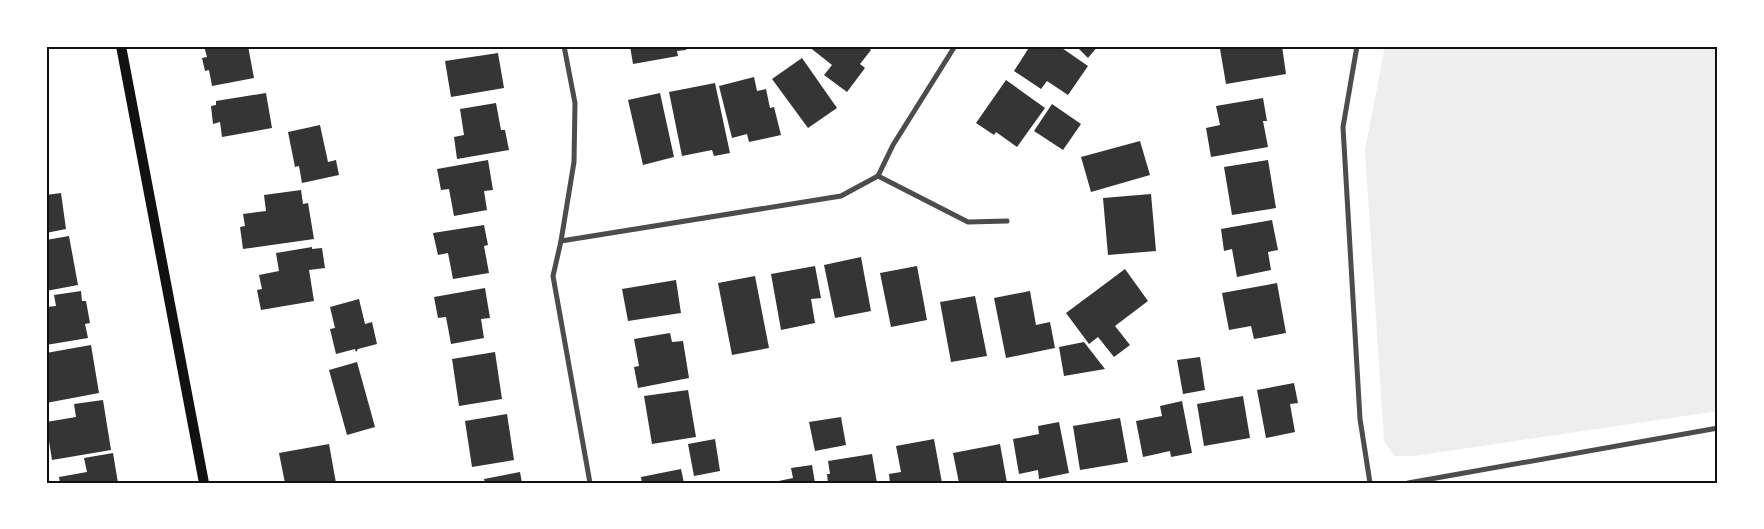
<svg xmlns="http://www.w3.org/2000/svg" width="1764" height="529" font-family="Mulish,sans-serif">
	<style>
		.green { fill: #eee }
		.building { fill: #353535 }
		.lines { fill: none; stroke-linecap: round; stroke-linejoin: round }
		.minor { stroke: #4c4c4c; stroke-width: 5 }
		.secondary { stroke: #111; stroke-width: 10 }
		.neatline { fill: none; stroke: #111; stroke-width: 2 }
	</style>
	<rect width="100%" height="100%" fill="#fff"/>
	<path class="green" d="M 1385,46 L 1718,46 L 1718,411 L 1414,456 L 1394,456 L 1384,441 L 1365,150 Z"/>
	<g class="building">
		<path d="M 204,46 L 248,46 L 254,78 L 212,86 L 209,70 L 205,71 L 202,58 L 207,57 Z"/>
		<path d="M 630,46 L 686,46 L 686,50 L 677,51 L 678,56 L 633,64 Z"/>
		<path d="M 808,46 L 866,46 L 871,50 L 860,64 L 865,68 L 847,92 L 824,75 L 832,65 Z"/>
		<path d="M 1030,46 L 1059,46 L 1088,66 L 1068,95 L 1047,81 L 1041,89 L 1014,71 Z"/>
		<path d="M 1076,46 L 1098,46 L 1088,58 Z"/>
		<path d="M 1233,46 L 1282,46 L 1286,74 L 1226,84 L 1220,49 Z"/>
		<path d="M 498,53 L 504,88 L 451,97 L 445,61 Z"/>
		<path d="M 802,58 L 837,108 L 808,128 L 772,79 Z"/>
		<path d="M 754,77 L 757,91 L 766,89 L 770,108 L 774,107 L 781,135 L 749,142 L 747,134 L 732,138 L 719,86 Z"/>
		<path d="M 1006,80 L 1045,108 L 1017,147 L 996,132 L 994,135 L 976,123 Z"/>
		<path d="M 715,83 L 730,153 L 714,156 L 712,150 L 682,156 L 669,92 Z"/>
		<path d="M 266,93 L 272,128 L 222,137 L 220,122 L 213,124 L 211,106 L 216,105 L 216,101 Z"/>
		<path d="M 660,93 L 674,157 L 643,165 L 628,100 Z"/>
		<path d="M 1263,98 L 1267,121 L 1263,121 L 1268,147 L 1211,157 L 1206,128 L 1220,125 L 1216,106 Z"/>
		<path d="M 496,103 L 501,130 L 505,130 L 509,150 L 457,159 L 454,137 L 464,135 L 460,109 Z"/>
		<path d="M 1052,104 L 1081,124 L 1063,150 L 1034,131 Z"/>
		<path d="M 320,125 L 328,162 L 336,160 L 339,175 L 302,183 L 299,166 L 295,167 L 288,132 Z"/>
		<path d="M 1140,141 L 1150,175 L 1091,192 L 1081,157 Z"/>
		<path d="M 488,160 L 493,190 L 484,191 L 487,210 L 454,216 L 449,189 L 441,190 L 437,169 Z"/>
		<path d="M 1268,160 L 1276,208 L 1232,215 L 1224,167 Z"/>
		<path d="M 301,190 L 303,204 L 308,203 L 314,239 L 243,249 L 240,227 L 245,226 L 243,214 L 266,211 L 264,195 Z"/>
		<path d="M 61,193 L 66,229 L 46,233 L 46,195 Z"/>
		<path d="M 1151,194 L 1156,251 L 1108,255 L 1103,198 Z"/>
		<path d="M 1272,220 L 1278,250 L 1268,252 L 1271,270 L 1237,277 L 1232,249 L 1224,251 L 1221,229 Z"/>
		<path d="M 484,225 L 488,245 L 484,246 L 489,273 L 453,279 L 448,253 L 438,255 L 433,233 Z"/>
		<path d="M 69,236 L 78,285 L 46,291 L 46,240 Z"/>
		<path d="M 312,247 L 312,249 L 322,248 L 325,268 L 309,270 L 314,301 L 261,310 L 257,290 L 262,289 L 259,275 L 279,271 L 276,253 Z"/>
		<path d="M 861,257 L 871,311 L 835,318 L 824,265 Z"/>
		<path d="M 815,266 L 821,298 L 811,299 L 815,323 L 781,330 L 771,274 Z"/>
		<path d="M 917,266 L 927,320 L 891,327 L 880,273 Z"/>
		<path d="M 1125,269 L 1148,301 L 1115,326 L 1130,345 L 1114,357 L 1098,337 L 1089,344 L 1066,313 Z"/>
		<path d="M 755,276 L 769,348 L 732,355 L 718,283 Z"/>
		<path d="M 676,280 L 681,313 L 628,321 L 622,289 Z"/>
		<path d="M 1277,283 L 1286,333 L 1254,339 L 1251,326 L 1229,330 L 1222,293 Z"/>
		<path d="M 485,288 L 490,318 L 481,319 L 484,338 L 451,344 L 446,317 L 438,318 L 434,297 Z"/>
		<path d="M 81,291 L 82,301 L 86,301 L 90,323 L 85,324 L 88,338 L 46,345 L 46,307 L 56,306 L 54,295 Z"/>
		<path d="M 1030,291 L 1036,325 L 1050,322 L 1055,348 L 1006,358 L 994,298 Z"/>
		<path d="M 975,296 L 987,356 L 951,362 L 940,302 Z"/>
		<path d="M 359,299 L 365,324 L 372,322 L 377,344 L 358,349 L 356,352 L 355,349 L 336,354 L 330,329 L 335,328 L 330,307 Z"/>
		<path d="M 670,333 L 672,342 L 683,341 L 689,378 L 638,388 L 634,367 L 639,366 L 634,339 Z"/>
		<path d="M 1084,342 L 1105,369 L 1064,376 L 1059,347 Z"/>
		<path d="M 91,345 L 99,393 L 46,403 L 46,353 Z"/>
		<path d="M 495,352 L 502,399 L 459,406 L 452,359 Z"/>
		<path d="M 1200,357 L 1205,390 L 1183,394 L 1177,360 Z"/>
		<path d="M 357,362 L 375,427 L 347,435 L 329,370 Z"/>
		<path d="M 1294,383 L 1298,403 L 1290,404 L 1295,432 L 1266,438 L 1257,390 Z"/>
		<path d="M 688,390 L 696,437 L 652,444 L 644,396 Z"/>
		<path d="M 1243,396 L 1250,438 L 1204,446 L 1197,404 Z"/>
		<path d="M 103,400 L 111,450 L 52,460 L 46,422 L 76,417 L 74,404 Z"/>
		<path d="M 1182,401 L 1192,453 L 1171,457 L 1170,451 L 1143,457 L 1136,421 L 1162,416 L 1160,406 Z"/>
		<path d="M 507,414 L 514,460 L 472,467 L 465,421 Z"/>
		<path d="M 841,417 L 846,445 L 815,451 L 809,422 Z"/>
		<path d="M 1120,418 L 1128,462 L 1080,470 L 1073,426 Z"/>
		<path d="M 1059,422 L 1069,473 L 1039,479 L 1038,470 L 1019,474 L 1013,439 L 1039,434 L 1038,426 Z"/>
		<path d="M 715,439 L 720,471 L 694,476 L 688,444 Z"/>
		<path d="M 934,439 L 942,483 L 890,483 L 889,474 L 901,472 L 896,446 Z"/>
		<path d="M 329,444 L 336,483 L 285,483 L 279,453 Z"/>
		<path d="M 1000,444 L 1007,483 L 959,483 L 953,453 Z"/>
		<path d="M 113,453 L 118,483 L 60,483 L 59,477 L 87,472 L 84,458 Z"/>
		<path d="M 872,454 L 877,483 L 828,483 L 827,474 L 830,474 L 828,461 Z"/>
		<path d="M 812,465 L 815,483 L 769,483 L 793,478 L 791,468 Z"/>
		<path d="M 681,469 L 684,483 L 642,483 L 641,477 Z"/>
		<path d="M 520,472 L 522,483 L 485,483 L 484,479 Z"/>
	</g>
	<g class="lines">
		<g class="minor">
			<path d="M 564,46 L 575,103 L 574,162 L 561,241 L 553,276 L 590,483"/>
			<path d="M 1357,46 L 1343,127 L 1360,419 L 1370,483"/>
			<path d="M 878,176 L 968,222 L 1007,221"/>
			<path d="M 561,241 L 841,196 L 878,176 L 893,145 L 955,46"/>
			<path d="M 1408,483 L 1718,428"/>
		</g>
		<path class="secondary" d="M 121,46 L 204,483"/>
	</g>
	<rect width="1764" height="529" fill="none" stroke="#ffffff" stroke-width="95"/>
	<rect x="48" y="48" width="1668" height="434" class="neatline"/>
</svg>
